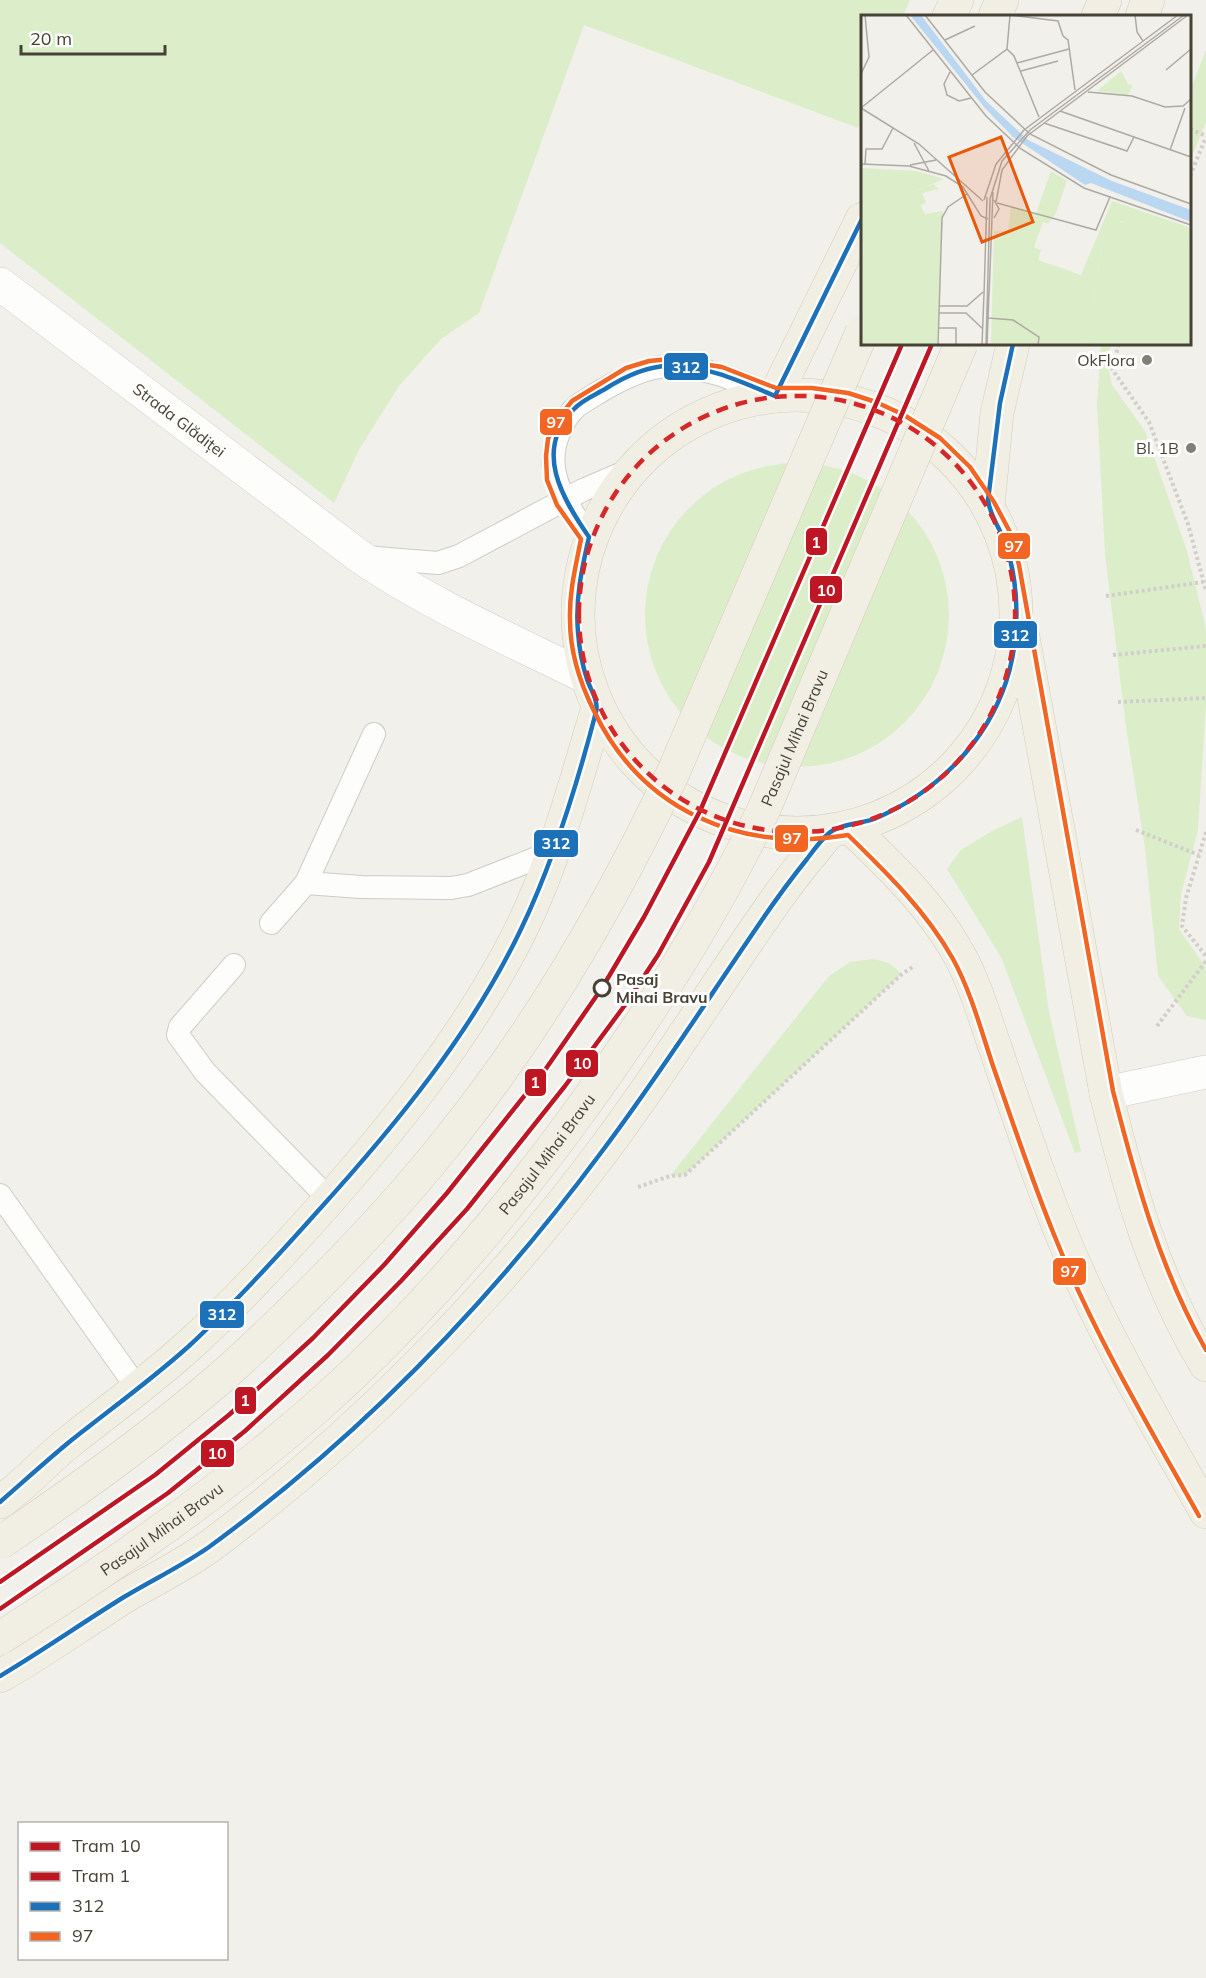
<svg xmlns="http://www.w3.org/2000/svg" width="1206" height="1978" font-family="Mulish,sans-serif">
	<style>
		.green { fill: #dcedca }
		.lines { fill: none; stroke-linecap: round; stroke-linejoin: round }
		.service-casing { stroke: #ceccc7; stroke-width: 24 }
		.minor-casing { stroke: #ceccc7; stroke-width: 34 }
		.primary-casing { stroke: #d4ceb8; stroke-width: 34 }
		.path { stroke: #d2cfcb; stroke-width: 4; stroke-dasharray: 3 3; stroke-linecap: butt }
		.service { stroke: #fdfdfc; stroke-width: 22 }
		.minor { stroke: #fdfdfc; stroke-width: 33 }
		.primary { stroke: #f1eee4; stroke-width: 33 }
		.primary-bridge-casing { stroke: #d4ceb8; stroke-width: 34; stroke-linecap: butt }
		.primary-bridge { stroke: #f1eee4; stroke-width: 33 }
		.bus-1-casing { stroke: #fff; stroke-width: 9 }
		.bus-2-casing { stroke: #fff; stroke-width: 9 }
		.bus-1 { stroke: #1d71b8; stroke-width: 4.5 }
		.bus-2 { stroke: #f26522; stroke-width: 4.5 }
		.tram-1-casing { stroke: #fff; stroke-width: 9 }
		.tram-2-casing { stroke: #fff; stroke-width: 9 }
		.tram-1 { stroke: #be1622; stroke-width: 4.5 }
		.tram-2 { stroke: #be1622; stroke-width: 4.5 }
		.marked { fill: none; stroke: #d62828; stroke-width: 4.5; stroke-dasharray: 12 8; stroke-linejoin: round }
		.poi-dot { fill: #837f75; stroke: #fff; stroke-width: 2 }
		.stop-dot { fill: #fff; stroke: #484236; stroke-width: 3 }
		.labels { text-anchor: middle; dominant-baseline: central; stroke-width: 6; stroke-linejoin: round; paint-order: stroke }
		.poi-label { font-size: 16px; fill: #484236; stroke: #fff; text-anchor: end }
		.street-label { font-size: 16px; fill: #484236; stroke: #fff }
		.stop-label { font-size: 16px; font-weight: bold; fill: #484236; stroke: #fff; text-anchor: start }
		.inset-road { fill: none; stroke: #adaaa3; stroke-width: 1.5 }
		.view { fill: #e8590c; fill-opacity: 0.15; stroke: #e8590c; stroke-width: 3 }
		.inset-edge { fill: none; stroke: #484236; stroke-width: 3 }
		.line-badge { stroke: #fff; stroke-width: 2 }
		.badge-label { font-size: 16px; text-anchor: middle; font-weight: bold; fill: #fff }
	</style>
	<rect width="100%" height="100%" fill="#f1f0eb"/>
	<g class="green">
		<path d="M 0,0 L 910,0 L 903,16 L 862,16 L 862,117 L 858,128 L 584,25 L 479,313 L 441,339 L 399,386 L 360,448 L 334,503 L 0,243 Z"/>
		<path d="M 1206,50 L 1206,122 L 1190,161 L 1190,91 Z"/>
		<path d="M 1101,344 L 1112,344 L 1106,357 L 1112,385 L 1145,431 L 1187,551 L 1206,629 L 1206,704 L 1198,830 L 1181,894 L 1179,929 L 1206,968 L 1206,1020 L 1187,1016 L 1158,976 L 1145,848 L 1126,727 L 1105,554 L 1097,405 Z"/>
		<circle cx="797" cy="615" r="152"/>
		<path d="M 1022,817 L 1049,1012 L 1081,1151 L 1075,1153 L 1001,957 L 947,869 L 961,850 L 992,831 Z"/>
		<path d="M 874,959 L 889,963 L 902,974 L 685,1175 L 670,1176 L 829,976 L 850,962 Z"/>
	</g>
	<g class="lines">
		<g class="service-casing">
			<g id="service">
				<path d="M 589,537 C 567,505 542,473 559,433 C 563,423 569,413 577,406 C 584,401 593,396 601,391 C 621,379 645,367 669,366 C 706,366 741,382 775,396"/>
				<path d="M 364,557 L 438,563 L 459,556 L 583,490 L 632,469"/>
				<path d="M 306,883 L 374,734"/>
				<path d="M 271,923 L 306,883 L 361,887 L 451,888 L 468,885 L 552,852"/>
				<path d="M 234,965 L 180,1027 L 178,1035 L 205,1072 L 329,1199"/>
				<path d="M 0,1195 L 138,1389"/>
			</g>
		</g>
		<g class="minor-casing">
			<g id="minor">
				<path id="s1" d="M 0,284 L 359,556 C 431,605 509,639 586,677"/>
				<path d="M 1106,1093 L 1206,1072"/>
			</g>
		</g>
		<g class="primary-casing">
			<g id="primary">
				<path d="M 949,16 L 957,0"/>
				<path d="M 995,16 L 1002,0"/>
				<path d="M 1098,16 L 1105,0"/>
				<path d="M 1142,16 L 1148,0"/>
				<circle cx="797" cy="614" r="219"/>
				<path d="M 775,396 L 862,219"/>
				<path d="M 988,506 L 997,413 L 1013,344"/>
				<path d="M 1023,637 L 1106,1093 C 1129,1188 1155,1281 1206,1365"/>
				<path d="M 850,827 C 888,864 927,900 954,946 C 973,976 983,1013 995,1047 C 1016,1110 1037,1173 1062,1235 C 1101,1331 1155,1421 1206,1512"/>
				<path d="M 0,1502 C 25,1485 45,1461 69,1442 C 108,1411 148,1382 185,1349 C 233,1306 277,1258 320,1210 C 392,1129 461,1043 512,947 C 552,872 574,788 598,707"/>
				<path d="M 0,1676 C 44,1651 84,1622 127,1595 C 155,1579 184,1565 210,1546 C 355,1438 487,1304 596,1160 C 661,1075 716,984 778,897 C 794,874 812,853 830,831"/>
			</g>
		</g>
		<g class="path">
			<path d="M 1190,129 L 1206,136"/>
			<path d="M 1190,176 L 1206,137"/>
			<path d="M 1119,344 L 1112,369 L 1149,422 L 1188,524 L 1206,591"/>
			<path d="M 1106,596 L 1203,582"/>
			<path d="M 1113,655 L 1206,646"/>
			<path d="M 1118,702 L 1206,698"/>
			<path d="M 1136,830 L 1199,855"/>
			<path d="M 1206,832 L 1186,898 L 1182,926 L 1206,956"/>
			<path d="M 1157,1026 L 1206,961"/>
			<path d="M 638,1187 L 670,1176 L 685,1175 L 902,974 L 914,966"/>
		</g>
		<use href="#service" class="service"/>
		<use href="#minor" class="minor"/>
		<use href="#primary" class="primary"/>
		<g class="primary-bridge-casing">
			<g id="primary-bridge">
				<path d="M 0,1543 C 71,1495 140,1446 205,1391 C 237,1365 267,1335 297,1306 C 351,1253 404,1197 451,1137 C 540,1026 612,902 673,773 L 862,332"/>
				<path id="s2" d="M 0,1638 C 110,1569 218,1494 316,1408 C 417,1319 503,1217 582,1108 C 651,1013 713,915 764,809 L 961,344"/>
			</g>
		</g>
		<use href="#primary-bridge" class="primary-bridge"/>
		<g class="bus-1-casing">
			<g id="bus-1">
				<path d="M 0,1502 C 23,1482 45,1462 68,1443 C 108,1411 150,1381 189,1346 C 234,1304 276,1258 317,1212 C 395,1126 472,1033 522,927 C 553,862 578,781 596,712 C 599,701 590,689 587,679 C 582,664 579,646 578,632 C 575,599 582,568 589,537 C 562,498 533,450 574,409 C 582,400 595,395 605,389 C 624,377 647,366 669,366 C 706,365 742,382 775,396 L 862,219"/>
				<path d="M 0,1676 C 42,1651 82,1623 124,1597 C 152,1580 182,1566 209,1547 C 358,1438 490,1302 600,1154 C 653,1084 700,1011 749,939 C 767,912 786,885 807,859 C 813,851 820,841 828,834 C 839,824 860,824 874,819 C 934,794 985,745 1006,682 C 1020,639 1020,588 1006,545 C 1001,529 990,517 988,500 L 1000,403 L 1013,344"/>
			</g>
		</g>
		<g class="bus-2-casing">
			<path id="bus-2" d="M 1199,1516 C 1148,1425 1094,1334 1055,1237 C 1032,1181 1013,1123 993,1066 C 981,1030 971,992 953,959 C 926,911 887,873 848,835 C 740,853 642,811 594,711 C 580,683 570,651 570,620 C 569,592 576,565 581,539 L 557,505 L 547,480 L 546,456 L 548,439 L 557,420 L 572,401 L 626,368 L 649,361 L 670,359 L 722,367 L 776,388 L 812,388 L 848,393 L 876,402 L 904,415 L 940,438 L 970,467 L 994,502 L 1010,532 L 1019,565 L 1113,1091 C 1136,1181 1160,1269 1206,1350"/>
		</g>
		<use href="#bus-1" class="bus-1"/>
		<use href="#bus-2" class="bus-2"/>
		<g class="tram-1-casing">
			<path id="tram-1" d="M 0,1609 L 168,1493 L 245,1431 L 328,1355 L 401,1281 L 467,1209 L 565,1086 L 625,1005 L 658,955 L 709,862 L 932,344"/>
		</g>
		<g class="tram-2-casing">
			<path id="tram-2" d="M 0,1582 L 155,1475 L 230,1414 L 313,1338 L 384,1265 L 447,1193 L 545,1070 L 602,988 L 644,917 L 700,811 L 902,344"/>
		</g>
		<use href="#tram-1" class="tram-1"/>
		<use href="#tram-2" class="tram-2"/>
	</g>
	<path class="marked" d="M579 614a218 218 0 1 1 436 0a218 218 0 1 1-436 0Z"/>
	<g class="poi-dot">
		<circle cx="1147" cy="360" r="6"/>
		<circle cx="1191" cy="448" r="6"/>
	</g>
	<circle class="stop-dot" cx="602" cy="988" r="8"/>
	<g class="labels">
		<g class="poi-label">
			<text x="1135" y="360">OkFlora</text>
			<text x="1179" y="448">Bl. 1B</text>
		</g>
		<g class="street-label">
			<text stroke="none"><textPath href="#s1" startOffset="225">Strada Glădiței</textPath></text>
			<text stroke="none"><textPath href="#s2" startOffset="1221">Pasajul Mihai Bravu</textPath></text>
			<text stroke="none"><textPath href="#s2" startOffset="735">Pasajul Mihai Bravu</textPath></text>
			<text stroke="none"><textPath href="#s2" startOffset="195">Pasajul Mihai Bravu</textPath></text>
		</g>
		<g class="stop-label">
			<text x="616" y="979">Pasaj<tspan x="616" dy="18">Mihai Bravu</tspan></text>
		</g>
	</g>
	<g transform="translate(861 15)">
		<rect width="330" height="330" fill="#f1f0eb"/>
		<path d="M 260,56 L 267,69 L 272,70 L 267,80 L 236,76 ZM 190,156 L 206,166 L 195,198 L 187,209 L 182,207 L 173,232 L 180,235 L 177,245 L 220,260 L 251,186 L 330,213 L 330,229 L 260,206 L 243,220 L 226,330 L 130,330 L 133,216 L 147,216 L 150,191 L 175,199 ZM 72,169 L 78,174 L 61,178 L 65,188 L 58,191 L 52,177 Z" fill="#dcedca"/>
		<path d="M 0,153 L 55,156 L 83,164 L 52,177 L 64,199 L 82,196 L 76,330 L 0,330 ZM 265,206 L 330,229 L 330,330 L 226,330 L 243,220 L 254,208 Z" fill="#dcedca"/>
		<path d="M 49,0 L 60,0 L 125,86 L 167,125 L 251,166 L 330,195 L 330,207 L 230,168 L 224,170 L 152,122 L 123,92 Z" fill="#bad7f1"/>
		<path class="inset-road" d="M 45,0 L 125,101 L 160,134 L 223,173 L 330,210M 64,0 L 124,77 L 169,119 L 250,160 L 330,189M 274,0 L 276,17 L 282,26M 84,25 L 114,11M 146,34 L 153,41 L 178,102M 156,48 L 208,34M 305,55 L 330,34M 160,56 L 197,46M 89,57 L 83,69 L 86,80 L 98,86 L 110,83M 0,59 L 8,42 L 4,0M 111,60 L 146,34 L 149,0 L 197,6 L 202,21 L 207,25 L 214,75M 227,77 L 271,81 L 304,92 L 322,91 L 330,84M 0,93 L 72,35M 0,93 L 58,129 L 122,186M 199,96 L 330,142M 183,108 L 266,136 L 273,122M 53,128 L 68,156M 309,135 L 324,93M 0,149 L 48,151 L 85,161 L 102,172 L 120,201 L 127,204M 4,149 L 5,134 L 21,134 L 32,113M 49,150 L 75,145M 123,185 L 135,149 L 163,115 L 317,0M 135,187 L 141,155 L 166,121 L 327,0M 136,188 L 235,215 L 249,182M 133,203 L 138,194 L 133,185M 123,280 L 126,182M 128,280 L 132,177M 78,291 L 106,291 L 122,277M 78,298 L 105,298 L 122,314M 127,303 L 152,305 L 178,322 L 177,330M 78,313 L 95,313 L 95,330M 77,330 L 81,203 L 87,192 L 106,179M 121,330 L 123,278M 125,330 L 129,184 L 141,146 L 169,115 L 323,0M 126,330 L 128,277"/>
		<path class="view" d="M 140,122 L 172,207 L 121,227 L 88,142 Z"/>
		<rect width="330" height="330" class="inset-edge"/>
	</g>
	<g class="line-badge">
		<rect x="663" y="352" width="46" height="29" rx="6" fill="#1d71b8"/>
		<rect x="539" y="408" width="34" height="28" rx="6" fill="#f26522"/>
		<rect x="805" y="527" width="23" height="29" rx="6" fill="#be1622"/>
		<rect x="997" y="532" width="34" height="28" rx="6" fill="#f26522"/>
		<rect x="809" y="575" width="34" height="29" rx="6" fill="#be1622"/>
		<rect x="993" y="620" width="45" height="29" rx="6" fill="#1d71b8"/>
		<rect x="774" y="824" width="35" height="29" rx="6" fill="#f26522"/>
		<rect x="533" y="829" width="46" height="29" rx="6" fill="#1d71b8"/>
		<rect x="565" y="1049" width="34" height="29" rx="6" fill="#be1622"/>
		<rect x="524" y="1068" width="23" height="29" rx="6" fill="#be1622"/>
		<rect x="1052" y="1257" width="35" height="29" rx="6" fill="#f26522"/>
		<rect x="199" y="1300" width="46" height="29" rx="6" fill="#1d71b8"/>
		<rect x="234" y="1386" width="23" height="29" rx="6" fill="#be1622"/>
		<rect x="200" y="1439" width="35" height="29" rx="6" fill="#be1622"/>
	</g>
	<g class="badge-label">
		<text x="686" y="373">312</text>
		<text x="556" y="428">97</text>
		<text x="816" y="548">1</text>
		<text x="1014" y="552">97</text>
		<text x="826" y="596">10</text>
		<text x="1015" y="641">312</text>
		<text x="792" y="844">97</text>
		<text x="556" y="849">312</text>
		<text x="582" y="1069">10</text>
		<text x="535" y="1088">1</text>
		<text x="1070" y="1277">97</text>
		<text x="222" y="1320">312</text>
		<text x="245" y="1406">1</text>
		<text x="217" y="1459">10</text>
	</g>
	<rect x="18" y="1822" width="210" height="138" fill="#ffffff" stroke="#b6b3af" stroke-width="1.5"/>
	<rect x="30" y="1842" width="30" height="9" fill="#be1622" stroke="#b6b3af" stroke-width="1.5"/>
	<text x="72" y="1852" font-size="18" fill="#484236">Tram 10</text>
	<rect x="30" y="1872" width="30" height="9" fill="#be1622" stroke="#b6b3af" stroke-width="1.5"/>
	<text x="72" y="1882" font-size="18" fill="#484236">Tram 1</text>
	<rect x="30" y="1902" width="30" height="9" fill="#1d71b8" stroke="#b6b3af" stroke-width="1.5"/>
	<text x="72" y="1912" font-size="18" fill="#484236">312</text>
	<rect x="30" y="1932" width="30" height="9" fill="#f26522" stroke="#b6b3af" stroke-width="1.5"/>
	<text x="72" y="1942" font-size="18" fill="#484236">97</text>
	<path d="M21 45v9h144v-9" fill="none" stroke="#484236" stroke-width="3"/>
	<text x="30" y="45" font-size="18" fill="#484236" stroke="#ffffff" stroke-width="4.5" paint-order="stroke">20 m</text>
</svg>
